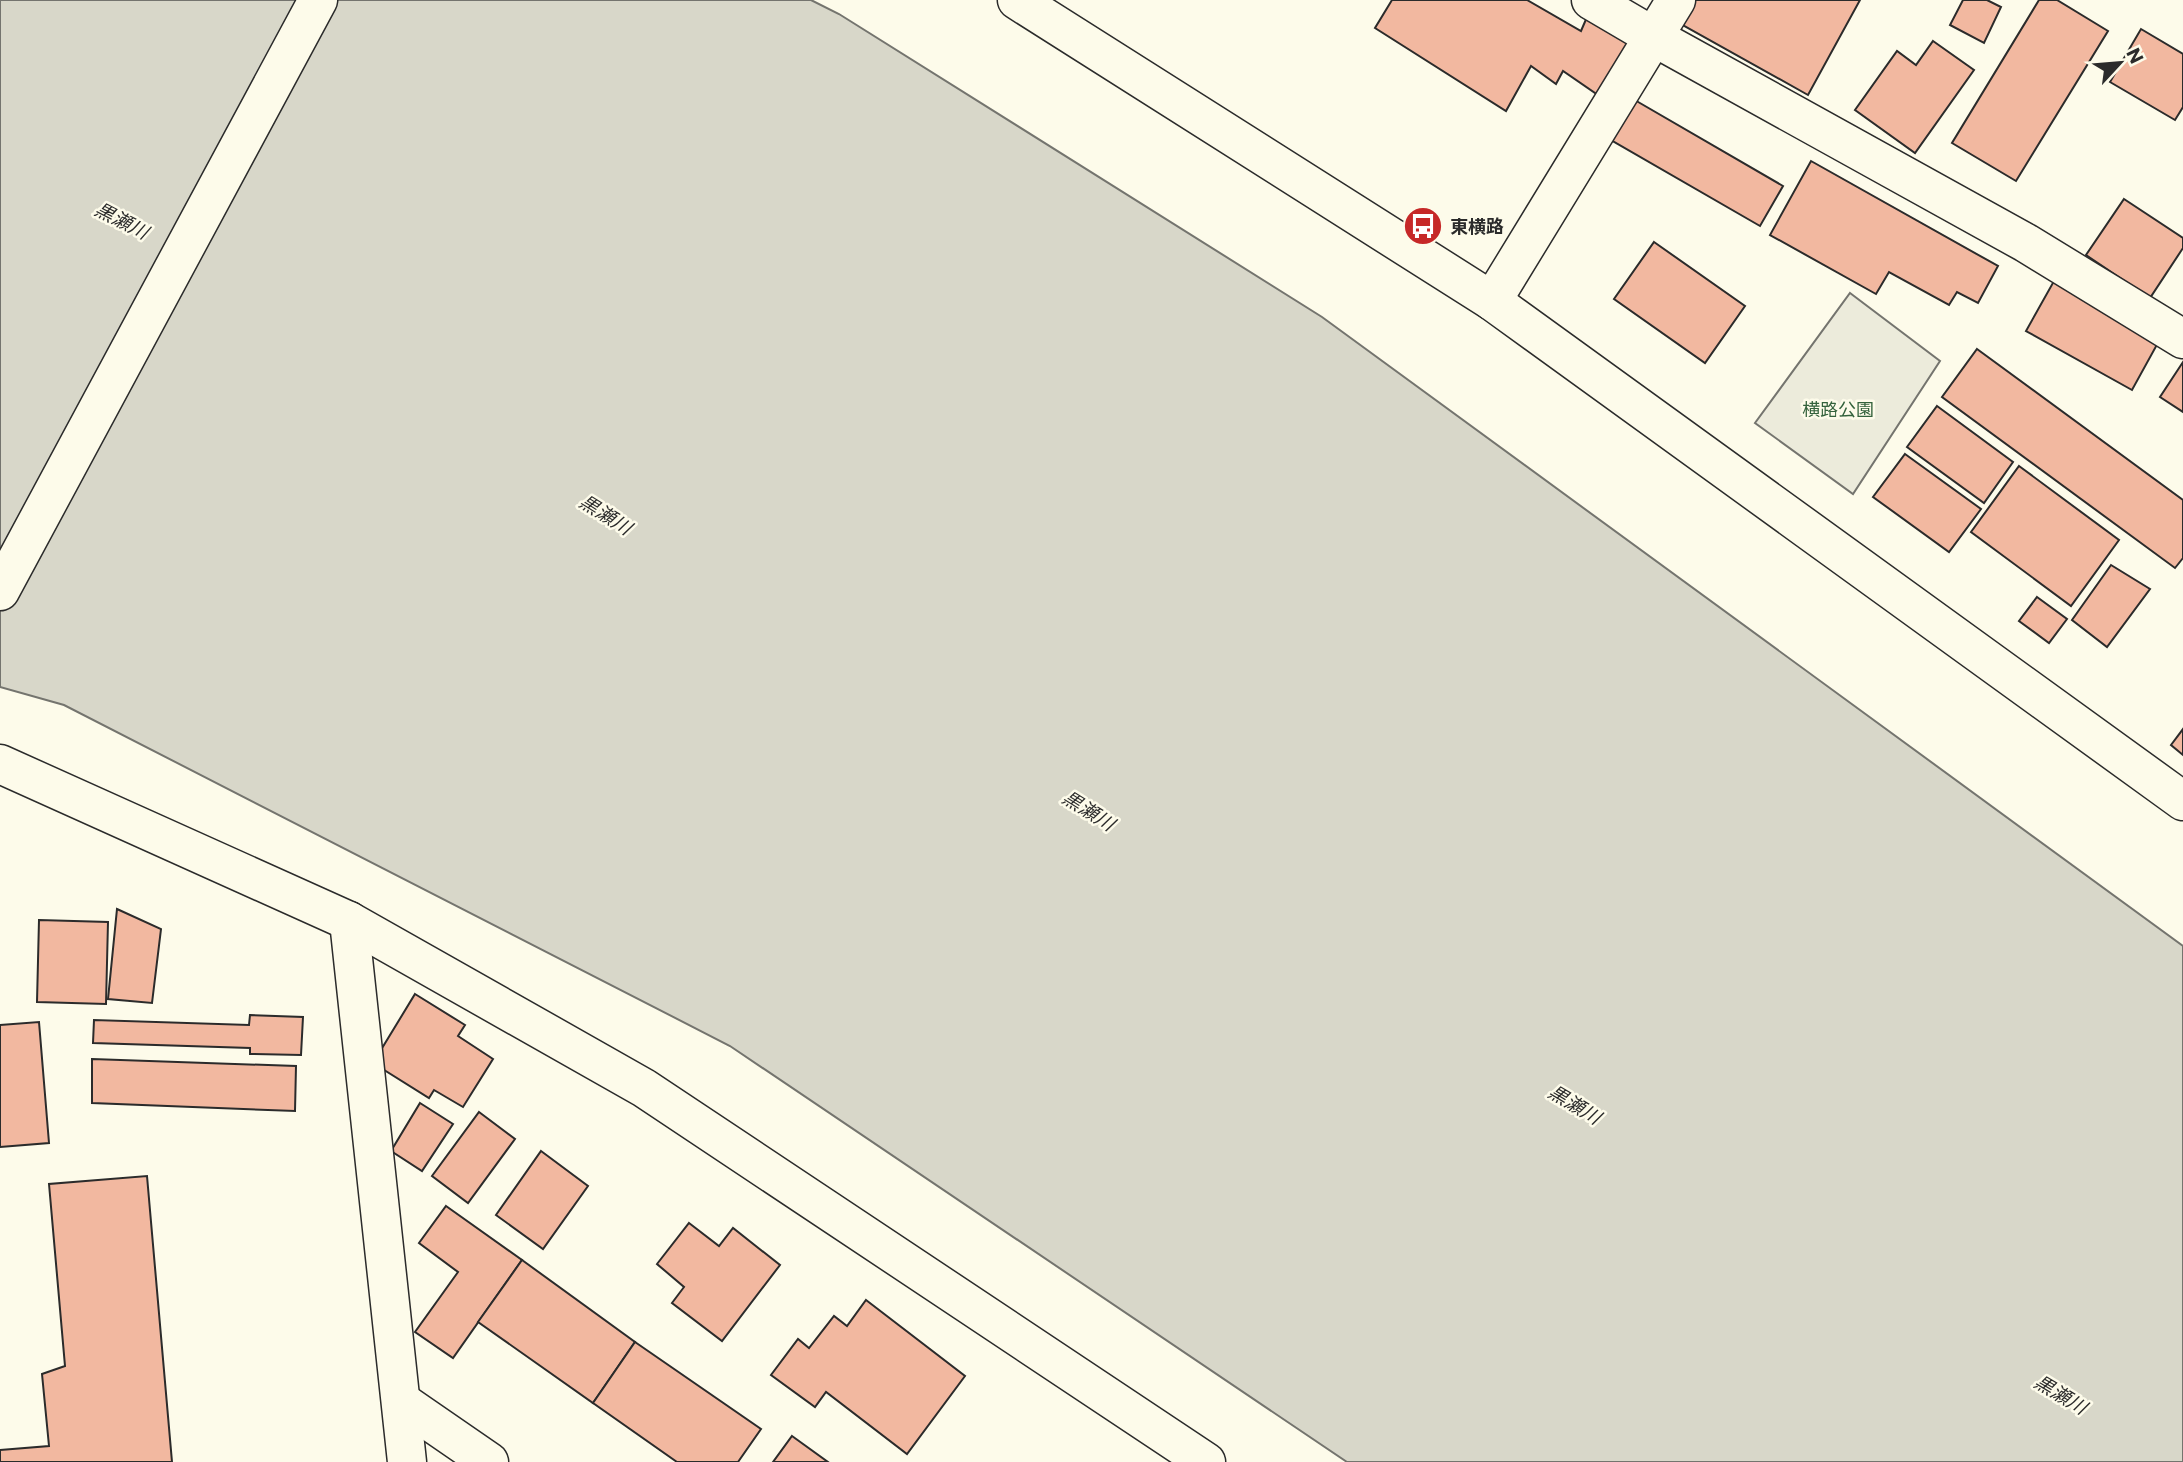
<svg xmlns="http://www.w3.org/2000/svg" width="2183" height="1462" font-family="Commissioner,'Noto Sans JP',sans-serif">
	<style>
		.green { fill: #ecebdb; stroke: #74746e; stroke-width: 2 }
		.water { fill: #d8d7c9; stroke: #74746e; stroke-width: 2 }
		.building { fill: #f2b8a0; stroke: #2b2b2b; stroke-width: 2 }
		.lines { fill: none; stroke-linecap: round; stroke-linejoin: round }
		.minor-casing { stroke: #2b2b2b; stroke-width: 41 }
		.minor { stroke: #fdfbea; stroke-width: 38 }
		.labels { text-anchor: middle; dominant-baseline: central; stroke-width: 5; stroke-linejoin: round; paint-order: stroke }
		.poi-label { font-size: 18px; font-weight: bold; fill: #2b2b2b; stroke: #fdfbea; text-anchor: start }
		.park-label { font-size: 18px; fill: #34623c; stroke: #fdfbea }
		.water-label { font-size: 19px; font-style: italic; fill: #2b2b2b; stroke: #fdfbea }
	</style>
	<rect width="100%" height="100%" fill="#fdfbea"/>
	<path class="green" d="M 1850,293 L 1940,361 L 1853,494 L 1755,423 Z"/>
	<path class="water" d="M 0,0 L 811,0 L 839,14 L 1322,317 L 2183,946 L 2183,1462 L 1347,1462 L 730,1046 L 64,705 L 0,687 Z"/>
	<g class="building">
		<path d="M 1392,0 L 1527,0 L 1581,31 L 1587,17 L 1631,42 L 1598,95 L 1563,71 L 1556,84 L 1531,66 L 1506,111 L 1375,28 Z"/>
		<path d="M 1695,0 L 1860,0 L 1808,95 L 1681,24 Z"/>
		<path d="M 1963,0 L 1987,0 L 2001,7 L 1984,43 L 1950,25 Z"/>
		<path d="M 2039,0 L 2057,0 L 2108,31 L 2016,181 L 1952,143 Z"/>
		<path d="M 2141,29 L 2183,54 L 2183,107 L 2175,120 L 2110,82 Z"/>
		<path d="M 1933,41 L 1974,70 L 1915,153 L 1855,110 L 1897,51 L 1916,65 Z"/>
		<path d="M 1633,99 L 1783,186 L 1760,226 L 1611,140 Z"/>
		<path d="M 1811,161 L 1998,266 L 1978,303 L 1957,292 L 1949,305 L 1889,272 L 1876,294 L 1770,235 Z"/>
		<path d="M 2124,199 L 2183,238 L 2183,248 L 2150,298 L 2086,255 Z"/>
		<path d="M 1654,242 L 1745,306 L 1705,363 L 1614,299 Z"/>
		<path d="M 2054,281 L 2159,341 L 2132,390 L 2026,331 Z"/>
		<path d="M 1977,349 L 2183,500 L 2183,558 L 2175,568 L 1942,397 Z"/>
		<path d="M 2183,362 L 2183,412 L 2160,397 Z"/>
		<path d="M 1937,406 L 2013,462 L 1984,503 L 1907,447 Z"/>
		<path d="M 1905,454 L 1981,509 L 1949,552 L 1873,497 Z"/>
		<path d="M 2019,466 L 2119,540 L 2071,606 L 1971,532 Z"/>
		<path d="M 2111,565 L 2150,589 L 2107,647 L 2072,620 Z"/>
		<path d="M 2037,597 L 2067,619 L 2049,643 L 2019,621 Z"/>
		<path d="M 2183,729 L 2183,755 L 2171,745 Z"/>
		<path d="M 117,909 L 161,929 L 152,1003 L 108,999 Z"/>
		<path d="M 39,920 L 108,922 L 106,1004 L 37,1002 Z"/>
		<path d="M 415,994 L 465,1025 L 458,1036 L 493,1059 L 463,1107 L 434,1090 L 429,1098 L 373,1063 Z"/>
		<path d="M 250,1015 L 303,1017 L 301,1055 L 250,1054 L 250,1048 L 93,1043 L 94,1020 L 249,1025 Z"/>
		<path d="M 39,1022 L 49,1143 L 0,1147 L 0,1025 Z"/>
		<path d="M 92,1059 L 296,1066 L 295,1111 L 92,1103 Z"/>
		<path d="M 420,1103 L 453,1124 L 422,1171 L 391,1151 Z"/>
		<path d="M 479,1112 L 515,1139 L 468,1203 L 432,1176 Z"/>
		<path d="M 541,1151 L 588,1186 L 543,1249 L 496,1215 Z"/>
		<path d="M 147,1176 L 172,1462 L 0,1462 L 0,1450 L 49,1446 L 42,1374 L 65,1366 L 49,1184 Z"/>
		<path d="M 446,1206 L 522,1260 L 453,1358 L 415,1332 L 458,1272 L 419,1243 Z"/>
		<path d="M 689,1223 L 719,1246 L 733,1228 L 780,1265 L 722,1341 L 672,1303 L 684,1287 L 657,1264 Z"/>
		<path d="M 522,1260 L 635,1342 L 593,1403 L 478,1322 Z"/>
		<path d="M 866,1300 L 965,1376 L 907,1454 L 826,1392 L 815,1407 L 771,1375 L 798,1339 L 809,1348 L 834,1316 L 847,1326 Z"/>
		<path d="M 635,1342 L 761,1429 L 738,1462 L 677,1462 L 593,1403 Z"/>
		<path d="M 792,1436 L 828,1462 L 773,1462 Z"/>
	</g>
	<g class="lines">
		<g class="minor-casing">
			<g id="minor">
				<path d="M 1017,0 L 1492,301 L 2183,801"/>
				<path d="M 1591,0 L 1654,37 L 2026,243 L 2183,339"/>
				<path d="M 1492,301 L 1676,0"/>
				<path d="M 0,591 L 318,0"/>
				<path d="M 0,764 L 349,921 L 644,1088 L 1206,1462"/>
				<path d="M 349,921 L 407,1462"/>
				<path d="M 402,1402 L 489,1462"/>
			</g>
		</g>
		<use href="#minor" class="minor"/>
	</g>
	<defs>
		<g id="bus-disc" transform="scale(2.0125)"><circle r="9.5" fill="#c62828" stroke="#fdfbea"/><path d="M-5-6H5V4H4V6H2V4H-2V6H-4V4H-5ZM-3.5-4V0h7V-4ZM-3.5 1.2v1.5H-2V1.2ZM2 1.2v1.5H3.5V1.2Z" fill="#fff"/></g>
	</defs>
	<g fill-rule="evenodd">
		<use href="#bus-disc" x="1423" y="226"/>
	</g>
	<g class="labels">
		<g class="poi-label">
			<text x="1450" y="226">東横路</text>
		</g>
		<g class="park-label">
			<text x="1838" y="409">横路公園</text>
		</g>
		<g class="water-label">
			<text transform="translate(122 220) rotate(27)">黒瀬川</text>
			<text transform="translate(606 514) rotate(32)">黒瀬川</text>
			<text transform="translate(1089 810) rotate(32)">黒瀬川</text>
			<text transform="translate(1575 1104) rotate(31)">黒瀬川</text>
			<text transform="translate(2061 1394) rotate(31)">黒瀬川</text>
		</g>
	</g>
	<g transform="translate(2120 63) rotate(64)" stroke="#fdfbea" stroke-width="5" paint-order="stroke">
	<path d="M0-5L12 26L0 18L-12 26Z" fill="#2b2b2b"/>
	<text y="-10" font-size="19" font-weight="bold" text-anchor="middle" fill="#2b2b2b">N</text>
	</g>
</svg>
